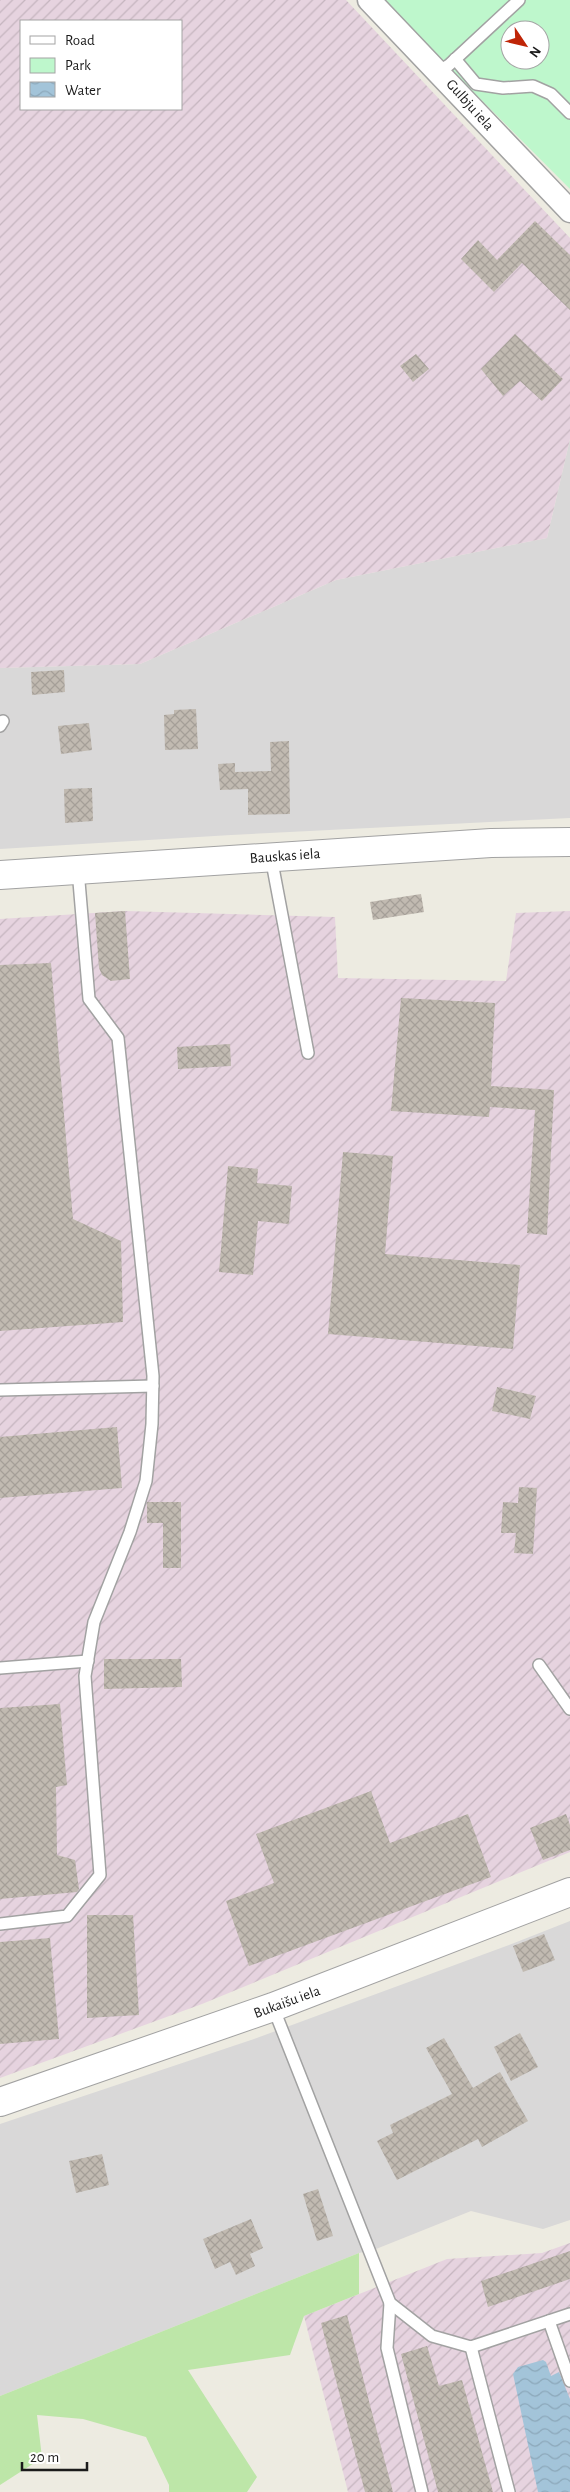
<svg xmlns="http://www.w3.org/2000/svg" width="570" height="2492" font-family="'Alegreya Sans',sans-serif">
	<style>
		.residential { fill: #d9d8d8 }
		.industrial { fill: url(#industrial-furrows); fill-rule: evenodd }
		.grass { fill: #bde6a8 }
		.park { fill: #bef7cc; fill-rule: evenodd }
		.water { fill: url(#water-waves) }
		.building { fill: url(#building-cross-hatch) }
		.lines { fill: none; stroke-linecap: round; stroke-linejoin: round }
		.service-casing { stroke: #a2a2a2; stroke-width: 14 }
		.minor-casing { stroke: #a2a2a2; stroke-width: 25 }
		.tertiary-casing { stroke: #a2a2a2; stroke-width: 30 }
		.service { stroke: #fff; stroke-width: 11 }
		.minor { stroke: #fff; stroke-width: 22 }
		.tertiary { stroke: #fff; stroke-width: 28 }
		.labels { text-anchor: middle; dominant-baseline: central; stroke-width: 4; stroke-linejoin: round; paint-order: stroke }
		.street-label { font-size: 15px; fill: #1b1b1b; stroke: #fff }
	</style>
	<defs>
		<pattern id="industrial-furrows" width="10" height="10" patternUnits="userSpaceOnUse" patternTransform="scale(1.25)"><rect width="10" height="10" fill="#e6d3df"/><path d="M-1 1l2-2M0 10L10 0M9 11l2-2" fill="none" stroke="#c5b5bf"/></pattern>
		<pattern id="water-waves" width="16" height="10" patternUnits="userSpaceOnUse" patternTransform="scale(1.25)"><rect width="16" height="10" fill="#a3c4d9"/><path d="M0 5q4-4 8 0t8 0" fill="none" stroke="#8ca8ba"/></pattern>
		<pattern id="building-cross-hatch" width="8" height="8" patternUnits="userSpaceOnUse" patternTransform="scale(1.25)"><rect width="8" height="8" fill="#c1bab1"/><path d="M0 0l8 8M0 8l8-8" fill="none" stroke="#a59f98"/></pattern>
	</defs>
	<rect width="100%" height="100%" fill="#edebe1"/>
	<g class="residential">
		<path d="M 570,439 L 570,818 L 231,835 L 0,849 L 0,668 L 140,664 L 336,580 L 547,538 Z"/>
		<path d="M 570,1921 L 570,2220 L 543,2229 L 471,2211 L 376,2249 L 359,2253 L 0,2396 L 0,2124 L 254,2039 L 509,1945 Z"/>
	</g>
	<g class="industrial">
		<path d="M 0,0 L 346,0 L 570,238 L 570,439 L 547,538 L 336,580 L 140,664 L 0,668 ZM 21,21 L 181,21 L 181,109 L 21,109 Z"/>
		<path d="M 125,911 L 335,917 L 338,978 L 506,981 L 516,913 L 570,911 L 570,1852 L 202,2004 L 0,2078 L 0,919 Z"/>
		<path d="M 570,2243 L 570,2492 L 348,2492 L 304,2316 L 447,2259 L 542,2253 Z"/>
	</g>
	<path class="grass" d="M 359,2253 L 359,2294 L 304,2316 L 290,2355 L 188,2370 L 257,2477 L 247,2492 L 169,2492 L 169,2485 L 146,2437 L 83,2419 L 37,2415 L 42,2458 L 0,2485 L 0,2396 Z"/>
	<path class="park" d="M 382,0 L 570,0 L 570,189 ZM 510,30 L 540,30 L 540,60 L 510,60 Z"/>
	<path class="water" d="M 543,2360 L 546,2362 L 551,2376 L 559,2372 L 570,2399 L 570,2492 L 538,2492 L 513,2374 L 518,2367 Z"/>
	<g class="building">
		<path d="M 535,221 L 570,255 L 570,310 L 522,263 L 494,292 L 461,259 L 478,240 L 497,260 Z"/>
		<path d="M 515,334 L 563,379 L 542,401 L 520,381 L 503,396 L 481,369 Z"/>
		<path d="M 416,354 L 429,369 L 413,382 L 400,366 Z"/>
		<path d="M 64,670 L 65,692 L 32,695 L 31,672 Z"/>
		<path d="M 196,709 L 198,749 L 165,750 L 164,715 L 174,714 L 174,710 Z"/>
		<path d="M 89,723 L 92,750 L 61,754 L 58,726 Z"/>
		<path d="M 289,741 L 290,814 L 248,815 L 248,789 L 220,790 L 218,764 L 235,763 L 235,772 L 271,771 L 270,742 Z"/>
		<path d="M 92,788 L 93,821 L 65,823 L 64,789 Z"/>
		<path d="M 421,894 L 424,912 L 373,920 L 370,902 Z"/>
		<path d="M 125,911 L 130,979 L 111,981 L 102,975 L 99,968 L 95,913 Z"/>
		<path d="M 51,963 L 73,1219 L 121,1241 L 123,1322 L 0,1331 L 0,965 Z"/>
		<path d="M 401,998 L 495,1003 L 491,1086 L 554,1090 L 547,1235 L 527,1233 L 535,1110 L 490,1107 L 489,1117 L 391,1111 Z"/>
		<path d="M 230,1044 L 231,1066 L 178,1069 L 177,1047 Z"/>
		<path d="M 343,1152 L 393,1156 L 385,1254 L 520,1265 L 513,1349 L 328,1334 Z"/>
		<path d="M 228,1166 L 258,1169 L 257,1183 L 292,1186 L 289,1224 L 258,1221 L 253,1275 L 219,1272 Z"/>
		<path d="M 497,1387 L 536,1396 L 530,1419 L 492,1411 Z"/>
		<path d="M 117,1427 L 122,1488 L 0,1498 L 0,1437 Z"/>
		<path d="M 519,1487 L 537,1488 L 533,1554 L 514,1553 L 516,1533 L 501,1533 L 503,1502 L 518,1503 Z"/>
		<path d="M 147,1502 L 181,1502 L 181,1568 L 163,1568 L 163,1523 L 147,1523 Z"/>
		<path d="M 104,1659 L 181,1659 L 182,1687 L 104,1689 Z"/>
		<path d="M 60,1704 L 67,1785 L 56,1787 L 57,1855 L 75,1860 L 79,1889 L 77,1892 L 0,1899 L 0,1708 Z"/>
		<path d="M 371,1791 L 390,1843 L 468,1814 L 491,1877 L 249,1966 L 226,1901 L 274,1883 L 256,1834 Z"/>
		<path d="M 566,1814 L 570,1825 L 570,1850 L 543,1860 L 530,1828 Z"/>
		<path d="M 87,1915 L 133,1915 L 139,2015 L 87,2018 Z"/>
		<path d="M 544,1934 L 555,1960 L 523,1972 L 513,1946 Z"/>
		<path d="M 50,1938 L 59,2039 L 0,2044 L 0,1942 Z"/>
		<path d="M 520,2033 L 538,2067 L 511,2081 L 494,2047 Z"/>
		<path d="M 444,2038 L 473,2088 L 500,2072 L 528,2121 L 482,2147 L 478,2139 L 397,2180 L 377,2141 L 393,2133 L 390,2125 L 452,2094 L 426,2048 Z"/>
		<path d="M 102,2154 L 109,2185 L 76,2193 L 69,2161 Z"/>
		<path d="M 318,2189 L 333,2236 L 317,2241 L 303,2194 Z"/>
		<path d="M 251,2219 L 263,2248 L 250,2254 L 255,2266 L 236,2275 L 230,2262 L 215,2269 L 203,2239 Z"/>
		<path d="M 570,2251 L 570,2279 L 488,2307 L 481,2281 Z"/>
		<path d="M 347,2315 L 370,2405 L 393,2492 L 365,2492 L 321,2323 Z"/>
		<path d="M 427,2346 L 439,2386 L 462,2380 L 493,2492 L 438,2492 L 401,2354 Z"/>
	</g>
	<g class="lines">
		<g class="service-casing">
			<g id="service">
				<path d="M 455,59 L 476,84 L 503,88 L 533,86 L 551,94 L 570,113"/>
				<path d="M 439,71 L 449,65 L 519,0"/>
				<path d="M 0,726 L 3,721"/>
				<path d="M 271,857 L 308,1053"/>
				<path d="M 0,1390 L 153,1386"/>
				<path d="M 539,1665 L 570,1709"/>
				<path d="M 0,1668 L 88,1661"/>
				<path d="M 0,1924 L 67,1916 L 100,1875 L 85,1676 L 94,1622 L 130,1532 L 146,1481 L 152,1424 L 153,1376 L 118,1038 L 89,999 L 78,870"/>
				<path d="M 273,2007 L 390,2303 L 432,2336 L 471,2347 L 570,2314"/>
				<path d="M 390,2303 L 387,2348 L 422,2492"/>
				<path d="M 549,2321 L 570,2381"/>
				<path d="M 471,2347 L 509,2492"/>
			</g>
		</g>
		<g class="minor-casing">
			<path id="minor" d="M 369,0 L 570,211"/>
		</g>
		<g class="tertiary-casing">
			<g id="tertiary">
				<path d="M 0,875 L 491,843 L 570,842"/>
				<path d="M 0,2102 L 273,2007 L 570,1892"/>
			</g>
		</g>
		<use href="#service" class="service"/>
		<use href="#minor" class="minor"/>
		<use href="#tertiary" class="tertiary"/>
	</g>
	<g class="labels">
		<g class="street-label">
			<text transform="translate(470 105) rotate(48)">Gulbju iela</text>
			<text transform="translate(285 856) rotate(-4)">Bauskas iela</text>
			<text transform="translate(287 2002) rotate(-20)">Bukaišu iela</text>
		</g>
	</g>
	<rect x="20" y="20" width="162" height="90" fill="#ffffff" stroke="#a4a4a4"/>
	<rect x="30" y="36" width="25" height="8" fill="#ffffff" stroke="#a4a4a4"/>
	<text x="65" y="45" font-size="15" fill="#1b1b1b">Road</text>
	<rect x="30" y="58" width="25" height="15" fill="#bef7cc" stroke="#a4a4a4"/>
	<text x="65" y="70" font-size="15" fill="#1b1b1b">Park</text>
	<rect x="30" y="82" width="25" height="15" fill="url(#water-waves)" stroke="#a4a4a4"/>
	<text x="65" y="95" font-size="15" fill="#1b1b1b">Water</text>
	<g transform="translate(525 45) rotate(125)"><circle r="24" fill="#ffffff" stroke="#a4a4a4"/>
	<path d="M0-4L9 19L0 12L-9 19Z" fill="#bf2507"/>
	<text y="-8" font-size="14" font-weight="bold" text-anchor="middle" fill="#1b1b1b">N</text>
	</g>
	<path d="M22 2462v8h65v-8" fill="none" stroke="#1b1b1b" stroke-width="2.5"/>
	<text x="30" y="2462" font-size="15" fill="#1b1b1b" stroke="#ffffff" stroke-width="4" paint-order="stroke">20 m</text>
</svg>
